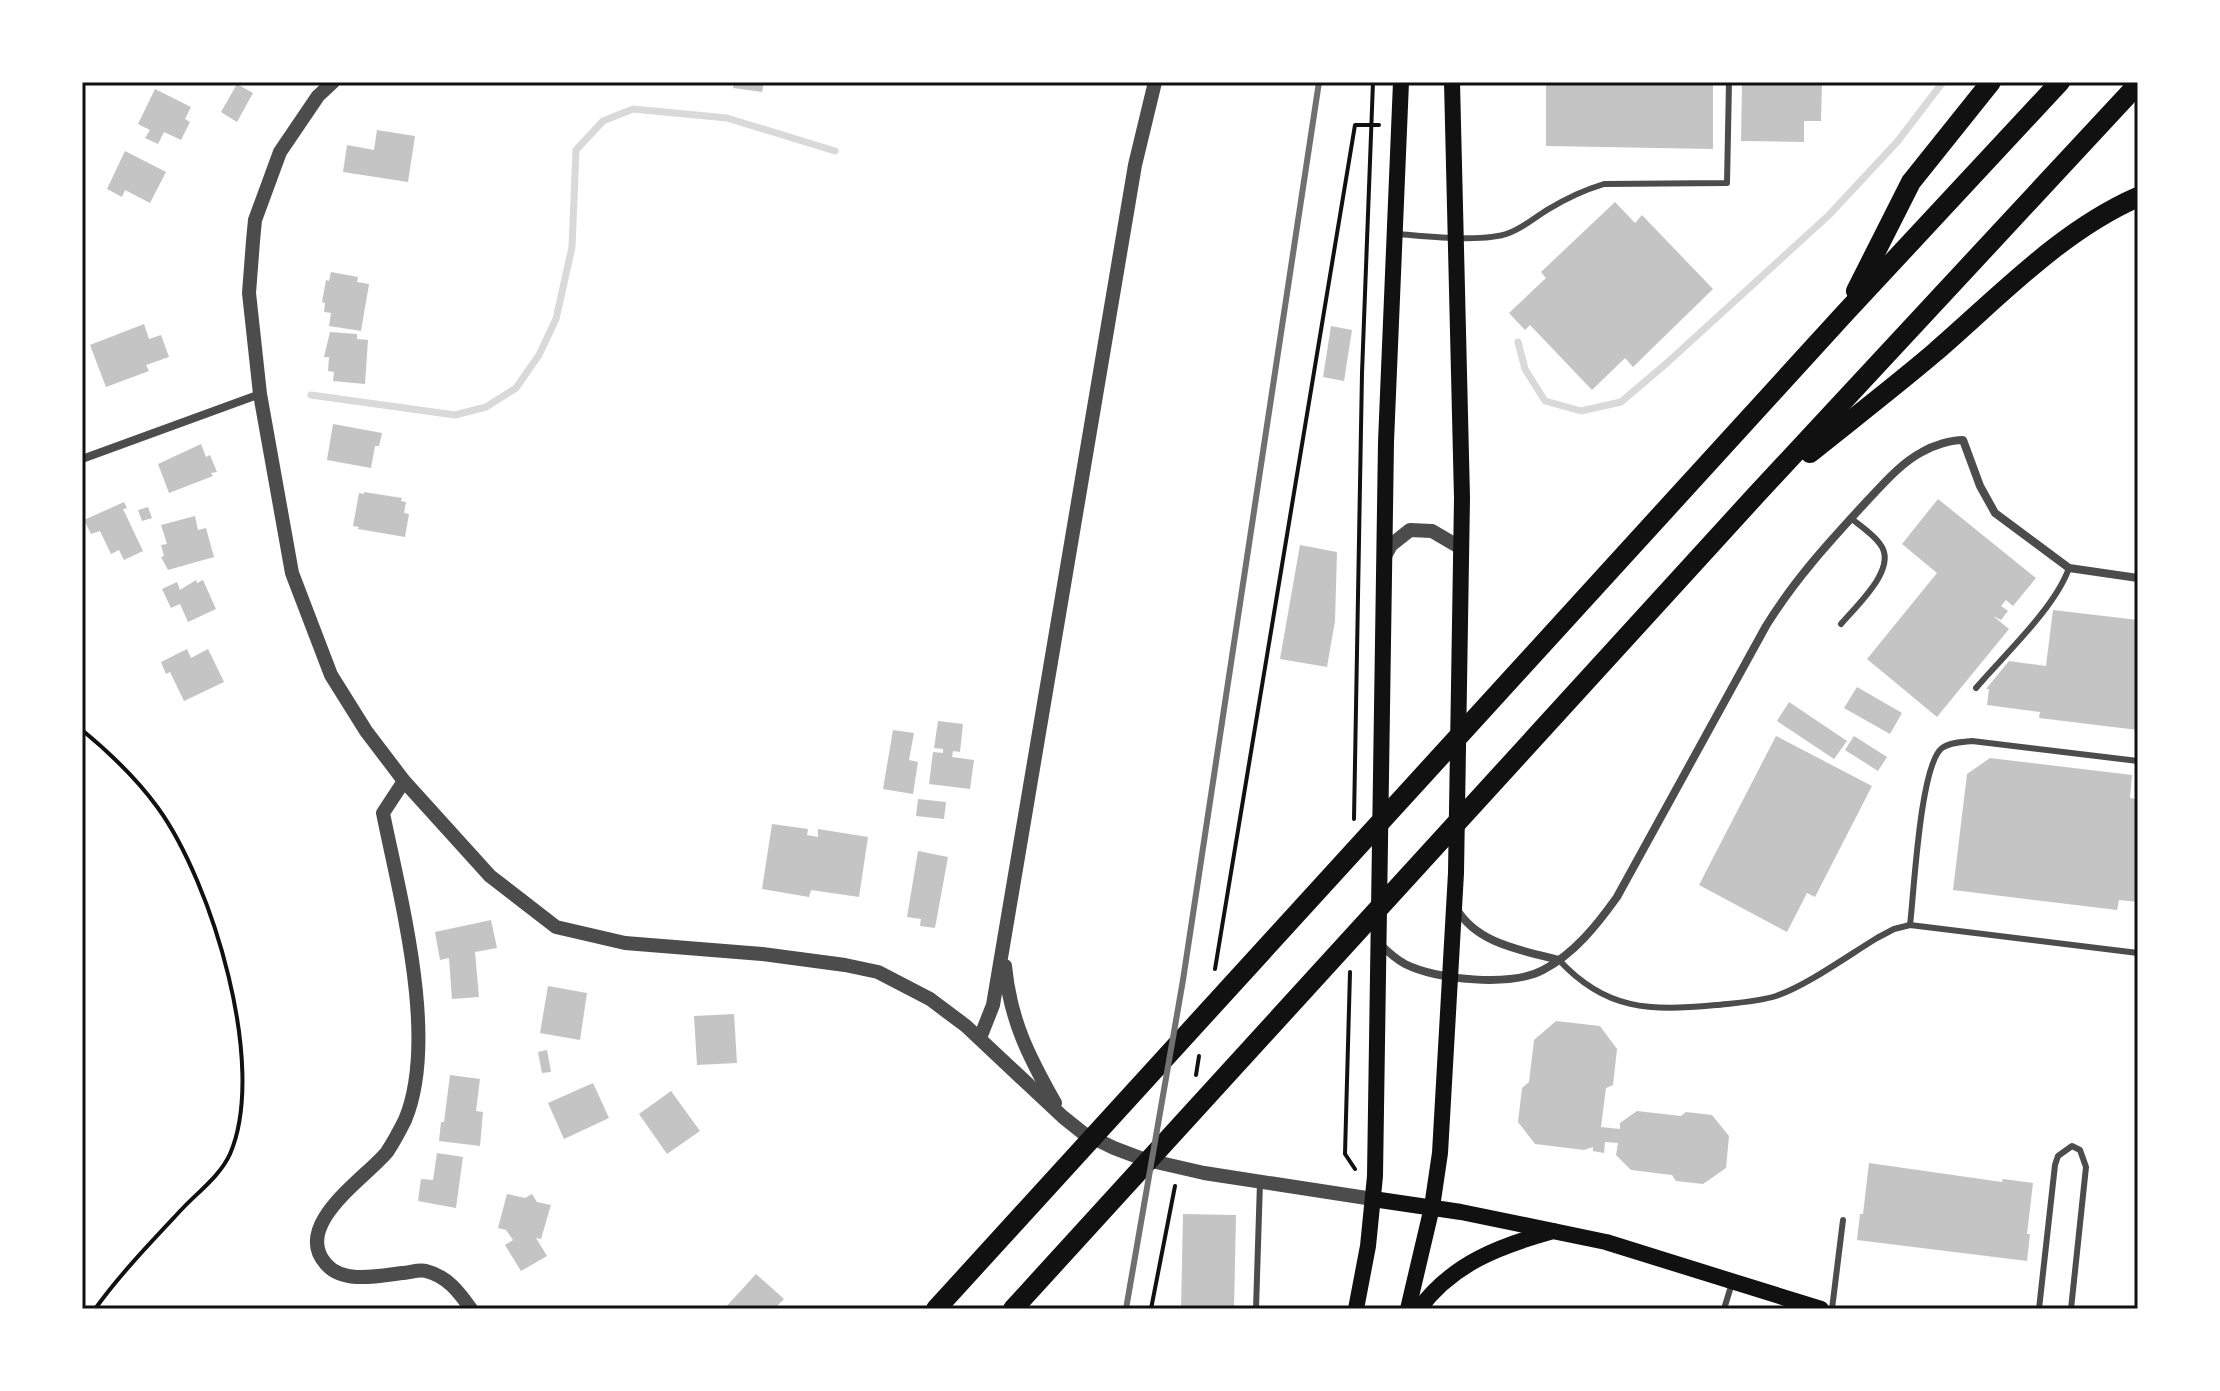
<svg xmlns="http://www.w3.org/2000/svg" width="2220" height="1391" font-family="'Work Sans',sans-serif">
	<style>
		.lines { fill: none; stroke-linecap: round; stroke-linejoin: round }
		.stream { stroke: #d9d9d9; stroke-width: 7 }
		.building { fill: #c4c4c4 }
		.path { stroke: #111; stroke-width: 4 }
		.service { stroke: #4c4c4c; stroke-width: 6 }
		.minor { stroke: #4c4c4c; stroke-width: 8 }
		.tertiary { stroke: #4c4c4c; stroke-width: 14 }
		.secondary { stroke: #111; stroke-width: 16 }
		.motorway { stroke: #111; stroke-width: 20 }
		.rail { stroke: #707070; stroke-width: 6 }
		.neatline { fill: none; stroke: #111; stroke-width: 3 }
	</style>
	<rect width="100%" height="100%" fill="#fff"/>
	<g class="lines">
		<g class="stream">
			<path d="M 1518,342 L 1525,369 L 1545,401 L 1581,411 L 1621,402 L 1668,362 L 1829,215 L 1897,142 L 1943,82"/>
			<path d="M 311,395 L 455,415 L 486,407 L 516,388 L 539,355 L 556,319 L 572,247 L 576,150 L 603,121 L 633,109 L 727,118 L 835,151"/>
		</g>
	</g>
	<g class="building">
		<path d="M 734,82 L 764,82 L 762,92 L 733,88 Z"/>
		<path d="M 1546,82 L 1713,82 L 1713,149 L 1546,146 Z"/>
		<path d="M 1742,82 L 1822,82 L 1821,121 L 1804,121 L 1804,142 L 1741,141 Z"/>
		<path d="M 237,84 L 253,93 L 237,122 L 221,112 Z"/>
		<path d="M 155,89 L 191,107 L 185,119 L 190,122 L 181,140 L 164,132 L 158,144 L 145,138 L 150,130 L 138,124 Z"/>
		<path d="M 377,130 L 415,136 L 408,182 L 343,172 L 347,145 L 374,150 Z"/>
		<path d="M 125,151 L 166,172 L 150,203 L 125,190 L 122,197 L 107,189 Z"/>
		<path d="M 1615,202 L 1635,223 L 1642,215 L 1713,289 L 1633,367 L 1625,358 L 1592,390 L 1530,325 L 1525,330 L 1509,313 L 1546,278 L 1541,272 Z"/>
		<path d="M 331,272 L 358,277 L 357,282 L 369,284 L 361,331 L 329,326 L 331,313 L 324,312 L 325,303 L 322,302 L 326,280 L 329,281 Z"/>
		<path d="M 144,324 L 149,339 L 161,335 L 169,357 L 146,365 L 149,371 L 106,387 L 90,345 Z"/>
		<path d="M 1331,326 L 1352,330 L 1344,381 L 1323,377 Z"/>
		<path d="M 330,332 L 357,334 L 357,339 L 368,340 L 365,384 L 333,381 L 334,372 L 328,371 L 329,357 L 324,357 Z"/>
		<path d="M 333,424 L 382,433 L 379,446 L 375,446 L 371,468 L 327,460 Z"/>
		<path d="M 201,444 L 206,457 L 210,455 L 217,472 L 211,473 L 213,476 L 169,493 L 158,464 Z"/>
		<path d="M 364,492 L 402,498 L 401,501 L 406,502 L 404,513 L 409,514 L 405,537 L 358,529 L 359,527 L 353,526 L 359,493 L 364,494 Z"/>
		<path d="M 1938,499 L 2036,578 L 2013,606 L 2006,600 L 2001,606 L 2008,611 L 2001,620 L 1993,616 L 2009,629 L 1937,717 L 1867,659 L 1937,573 L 1902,544 Z"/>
		<path d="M 124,502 L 127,508 L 123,509 L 143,551 L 124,560 L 119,550 L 111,554 L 100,531 L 91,534 L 84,520 Z"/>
		<path d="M 148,507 L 152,518 L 142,521 L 138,510 Z"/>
		<path d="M 195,516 L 198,530 L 206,528 L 214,557 L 168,570 L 161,557 L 164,556 L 161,545 L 167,544 L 161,525 Z"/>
		<path d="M 1300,545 L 1337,552 L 1335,621 L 1327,667 L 1280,659 Z"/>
		<path d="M 196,580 L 197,583 L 203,580 L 216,609 L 188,622 L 180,604 L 171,608 L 162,589 L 177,582 L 180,590 Z"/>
		<path d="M 2053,610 L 2138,620 L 2138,730 L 2039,718 L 2040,712 L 1987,705 L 1989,689 L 1986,689 L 2009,661 L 2046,666 Z"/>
		<path d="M 187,649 L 191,658 L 208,649 L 224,682 L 184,701 L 170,672 L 166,674 L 161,662 Z"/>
		<path d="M 1857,687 L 1902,713 L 1890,734 L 1844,708 Z"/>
		<path d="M 1789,702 L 1847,741 L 1834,759 L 1777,721 Z"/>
		<path d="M 938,721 L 963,724 L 960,752 L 953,751 L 952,757 L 974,760 L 970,789 L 929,784 L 933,752 L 943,753 L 943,749 L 934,748 Z"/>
		<path d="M 893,730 L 914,733 L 909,760 L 918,762 L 913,794 L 883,789 Z"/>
		<path d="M 1776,736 L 1872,786 L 1815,897 L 1807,893 L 1787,932 L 1699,885 Z"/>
		<path d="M 1854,736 L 1887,757 L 1878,771 L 1845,750 Z"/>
		<path d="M 1990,758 L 2132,775 L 2130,798 L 2138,799 L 2138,902 L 2119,900 L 2117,910 L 1953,890 L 1967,774 Z"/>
		<path d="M 918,799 L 946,802 L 944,819 L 916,816 Z"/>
		<path d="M 772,824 L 808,829 L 807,835 L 818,837 L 818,829 L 868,837 L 859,897 L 811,890 L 809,897 L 762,889 Z"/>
		<path d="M 918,851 L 948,857 L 935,928 L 920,926 L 921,919 L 907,917 Z"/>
		<path d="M 491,920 L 497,948 L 475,952 L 479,997 L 452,999 L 449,958 L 440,960 L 435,932 Z"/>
		<path d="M 548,986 L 587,993 L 580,1040 L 540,1033 Z"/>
		<path d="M 734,1014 L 737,1063 L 697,1065 L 694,1016 Z"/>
		<path d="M 1556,1021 L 1600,1026 L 1617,1049 L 1613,1085 L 1606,1088 L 1601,1127 L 1620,1129 L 1620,1123 L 1637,1111 L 1681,1116 L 1686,1112 L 1712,1115 L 1729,1136 L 1726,1168 L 1703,1184 L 1676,1181 L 1672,1175 L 1631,1170 L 1616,1155 L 1618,1143 L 1605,1142 L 1604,1153 L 1593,1151 L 1593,1147 L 1584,1150 L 1535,1144 L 1518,1122 L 1522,1088 L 1529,1082 L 1534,1040 Z"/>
		<path d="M 547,1050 L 551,1072 L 542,1073 L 538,1052 Z"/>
		<path d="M 450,1075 L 480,1079 L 476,1111 L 483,1112 L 480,1146 L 439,1141 L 441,1122 L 444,1122 Z"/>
		<path d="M 593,1083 L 609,1118 L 564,1139 L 548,1103 Z"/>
		<path d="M 671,1091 L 700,1131 L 667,1154 L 639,1114 Z"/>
		<path d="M 437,1153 L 463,1157 L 456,1208 L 418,1201 L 421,1179 L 433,1180 Z"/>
		<path d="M 1869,1163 L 2002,1182 L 2003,1179 L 2033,1183 L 2027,1234 L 2030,1234 L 2027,1261 L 1857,1240 L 1860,1214 L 1863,1214 Z"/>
		<path d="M 507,1194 L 525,1198 L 532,1194 L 537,1202 L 551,1205 L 541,1239 L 536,1238 L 547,1256 L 521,1271 L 505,1245 L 513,1240 L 506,1230 L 498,1228 Z"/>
		<path d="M 1183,1214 L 1236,1215 L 1234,1309 L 1181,1309 Z"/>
		<path d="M 756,1274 L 784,1299 L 774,1309 L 724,1309 Z"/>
	</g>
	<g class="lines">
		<g class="path">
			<path d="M 82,730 C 110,753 137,779 158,808 C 212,883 268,1066 230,1154 C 220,1176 198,1192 182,1209 C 152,1241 121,1273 95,1309"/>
			<path d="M 1354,819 L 1362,373 L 1373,82"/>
			<path d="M 1215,969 L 1355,125 L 1379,125"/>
			<path d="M 1350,972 L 1345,1154 L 1355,1169"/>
			<path d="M 1196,1075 L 1199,1056"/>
			<path d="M 1151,1309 L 1175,1186"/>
		</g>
		<g class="service">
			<path d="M 1397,234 C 1426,236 1483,243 1509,233 C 1523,228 1534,218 1547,210 C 1565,199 1584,190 1604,184 L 1727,183 L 1729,82"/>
			<path d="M 1841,624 C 1856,606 1899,568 1880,544 C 1873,534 1860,526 1851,518"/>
			<path d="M 1976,688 C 2004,655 2055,608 2069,568"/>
			<path d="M 1910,925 C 1914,893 1920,765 1942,748 C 1950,742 1963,742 1972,741 L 2138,761"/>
			<path d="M 1559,960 C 1606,1011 1650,1011 1716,1005 C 1735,1003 1757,1002 1776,996 C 1806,986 1849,955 1877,938 L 1894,929 L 1910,925 L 2138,953"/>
			<path d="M 1256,1309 L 1260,1182"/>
			<path d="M 1724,1309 L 1732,1283"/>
			<path d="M 1832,1309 L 1843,1220"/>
			<path d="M 2039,1309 L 2055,1165 L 2058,1156 L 2072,1146 L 2080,1150 L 2086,1167 L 2071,1309"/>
		</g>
		<g class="minor">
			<path d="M 82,459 L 260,394"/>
			<path d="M 1456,908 C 1477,944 1521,950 1559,960"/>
			<path d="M 1381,945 C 1388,952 1396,959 1405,964 C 1437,980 1511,987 1543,970 C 1574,954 1597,925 1617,897 L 1766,626 C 1795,579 1830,541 1867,501 C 1883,484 1901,463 1922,452 C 1934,445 1951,440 1963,440 L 1980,486 L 1995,513 L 2069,568 L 2138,578"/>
		</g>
		<g class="tertiary">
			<path d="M 333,82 L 318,96 L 280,152 L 255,220 L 253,241 L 249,293 L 260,394 L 292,573 L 331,675 L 366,731 L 404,781 L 490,876 L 556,927 L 625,943 L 762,954 L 845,965 L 878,972 L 930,999 L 966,1026 L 1063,1117 L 1083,1133 L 1114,1148 L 1143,1159 L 1204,1173 L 1373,1199"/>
			<path d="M 1384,558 L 1391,545 L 1410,530 L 1432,531 L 1461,548"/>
			<path d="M 404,781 L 383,813 C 400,898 439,1039 405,1120 C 400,1130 393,1143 387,1152 C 367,1177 291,1225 326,1264 C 343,1284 378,1276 402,1273 C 409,1273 418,1269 426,1271 C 447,1276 459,1292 471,1309"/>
			<path d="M 1005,966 C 1010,1020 1029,1057 1055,1103"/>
			<path d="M 980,1038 L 993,1005 L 1135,165 L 1155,82"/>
		</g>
		<g class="secondary">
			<path d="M 1373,1199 L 1461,1212 L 1606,1242 L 1821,1309"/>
			<path d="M 1356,1309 L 1368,1246 L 1375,1176 L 1386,442 L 1401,82"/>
			<path d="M 1408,1309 L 1432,1207 L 1440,1153 L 1456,873 L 1462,498 L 1452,82"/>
			<path d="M 1419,1309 C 1453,1263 1500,1246 1553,1231"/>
		</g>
		<g class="motorway">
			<path d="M 1856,291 L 1911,182 L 1991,82"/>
			<path d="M 1810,453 C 1851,420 1894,387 1934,353 C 1998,298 2060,231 2138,197"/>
			<path d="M 936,1309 L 1845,313 L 2060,82"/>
			<path d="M 1013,1309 L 1756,495 L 2138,84"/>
		</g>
		<path class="rail" d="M 1126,1309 L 1183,980 L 1319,82"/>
	</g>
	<rect width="2220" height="1391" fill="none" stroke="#ffffff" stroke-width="168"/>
	<rect x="84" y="84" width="2052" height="1223" class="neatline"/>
</svg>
